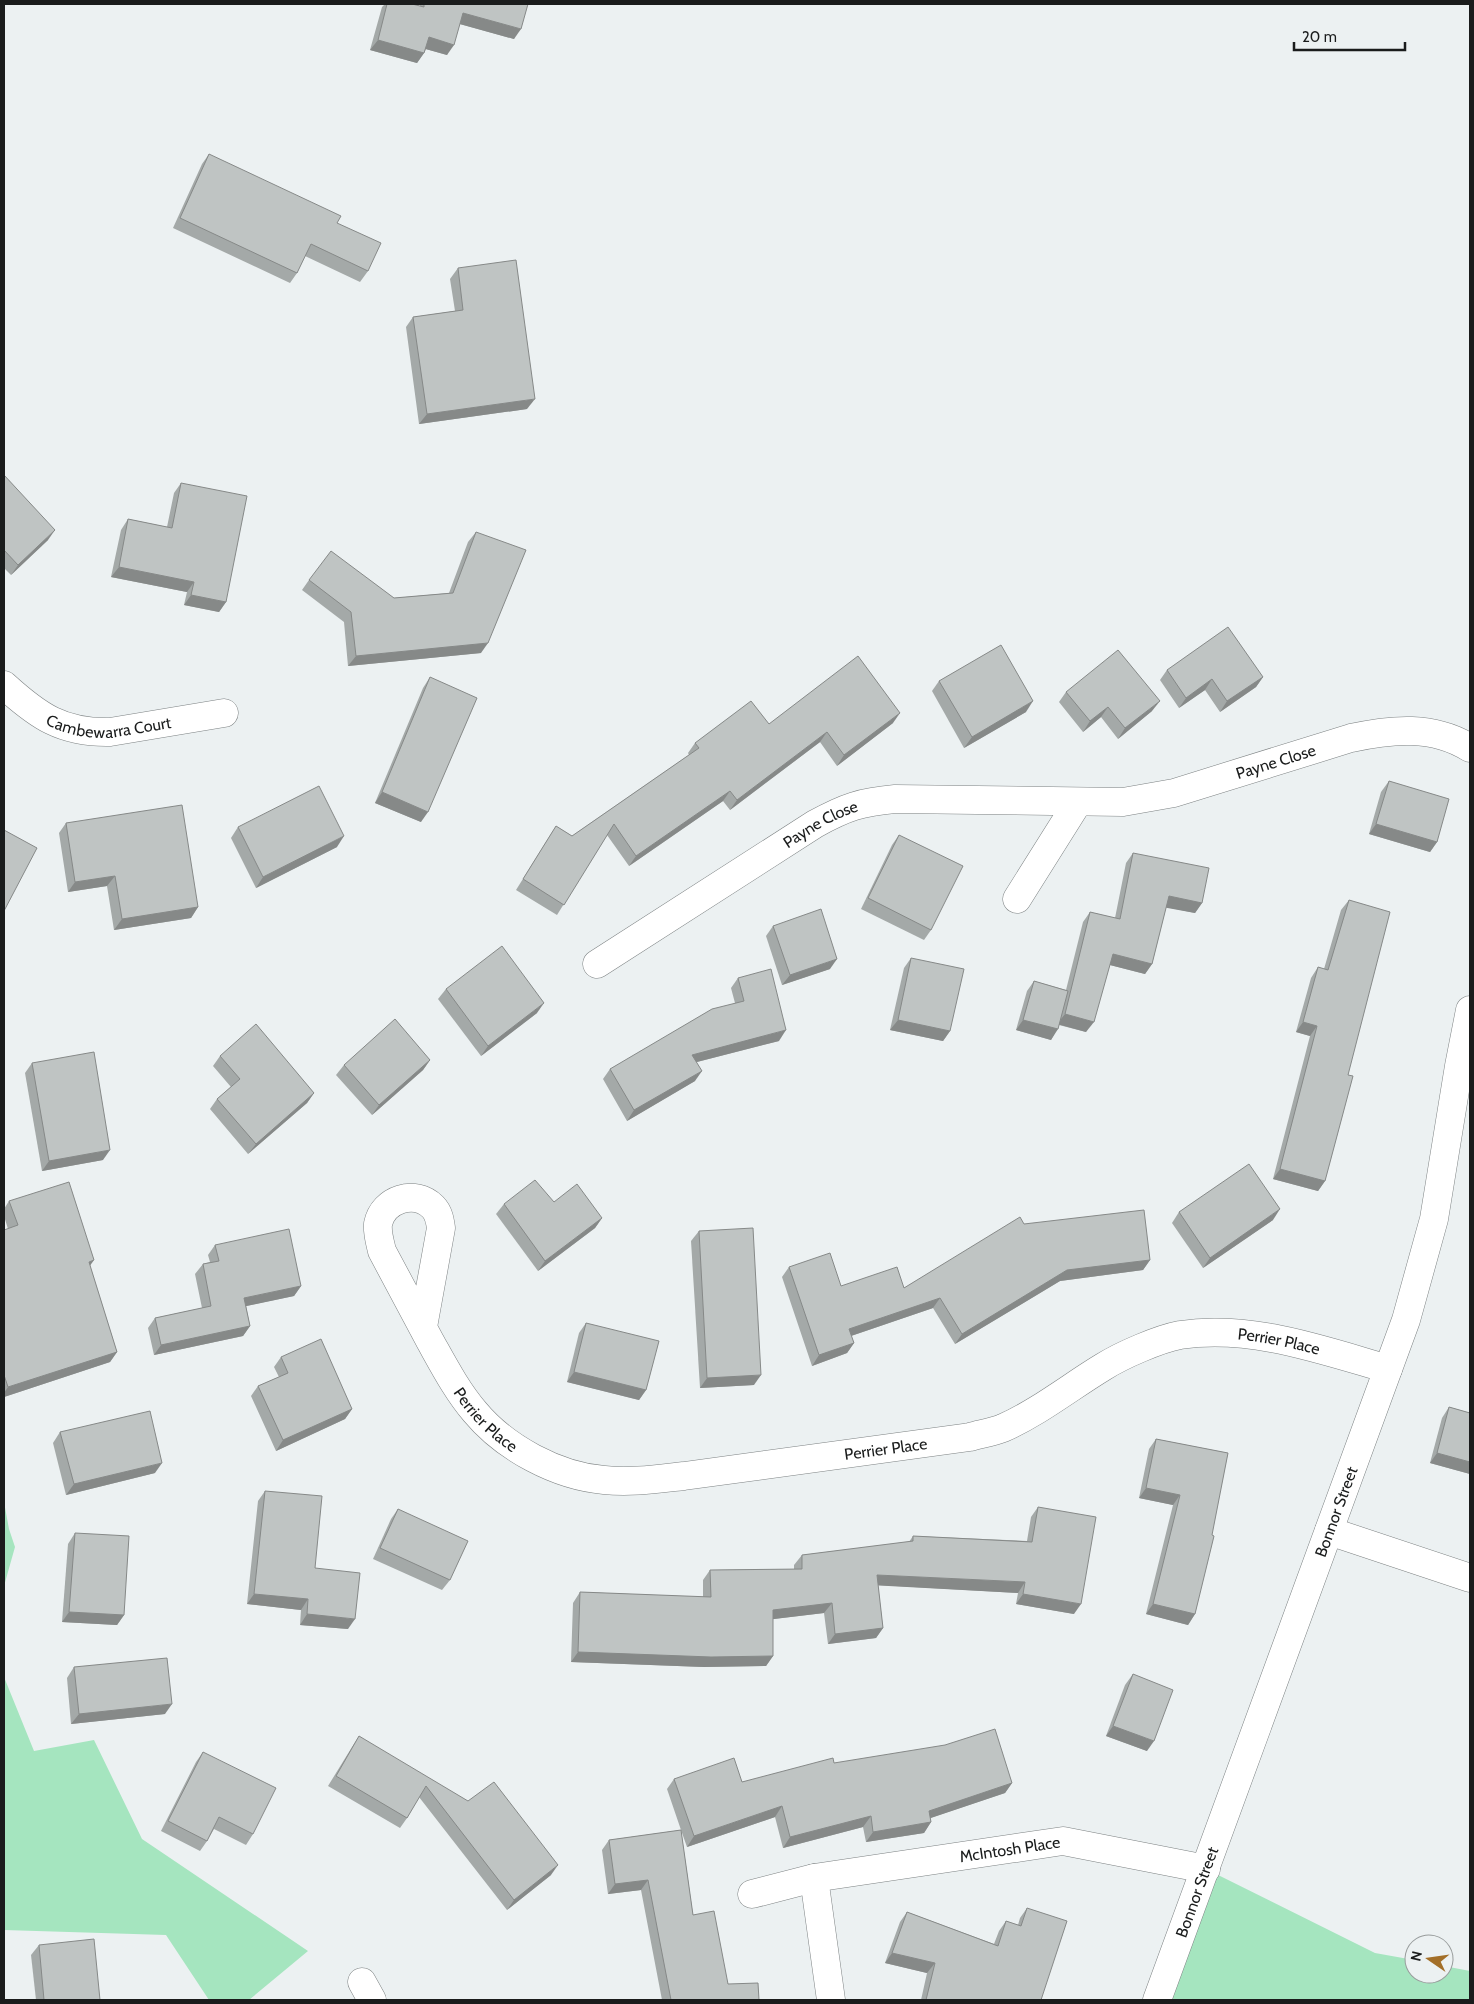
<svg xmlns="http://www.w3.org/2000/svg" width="1474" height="2004" font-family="Cabin,sans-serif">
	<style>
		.green { fill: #a5e5bf }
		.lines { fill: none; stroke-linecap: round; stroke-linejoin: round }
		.minor-casing { stroke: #7d8283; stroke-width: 29 }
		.minor { stroke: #fff; stroke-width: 28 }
		.wall { fill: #a4a9a8 }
		.shaded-wall { fill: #868988 }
		.building { fill: #bfc4c3; stroke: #868988 }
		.labels { text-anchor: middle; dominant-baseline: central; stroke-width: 4.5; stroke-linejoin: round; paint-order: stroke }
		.street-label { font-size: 16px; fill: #1a1c1c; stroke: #ecf1f2 }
	</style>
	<rect width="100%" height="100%" fill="#ecf1f2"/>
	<g class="green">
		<path d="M 4,1502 L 9,1529 L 15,1547 L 4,1586 Z"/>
		<path d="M 4,1677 L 34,1751 L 94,1740 L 142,1839 L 308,1951 L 249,2000 L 209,2000 L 166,1935 L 4,1930 Z"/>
		<path d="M 1206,1869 L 1375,1953 L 1414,1960 L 1414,1974 L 1444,1974 L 1444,1966 L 1470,1971 L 1470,2000 L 1157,2000 Z"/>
	</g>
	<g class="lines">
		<g class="minor-casing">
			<g id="minor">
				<path id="s1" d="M 4,685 C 38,716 62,733 110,732 L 224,713"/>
				<path d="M 1017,899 L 1078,802"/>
				<path id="s2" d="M 597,964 L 815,824 C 846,807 861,802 895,799 L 1123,802 L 1174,793 L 1351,738 C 1392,729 1433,725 1470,748"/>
				<path id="s3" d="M 423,1327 L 441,1228 C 440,1221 439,1213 433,1207 C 415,1189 383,1199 378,1224 C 377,1233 380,1242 382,1251 C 398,1281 414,1311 430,1341 C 444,1366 457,1391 475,1412 C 505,1448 557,1476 604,1480 C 630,1483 657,1479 684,1476 L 970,1437 C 981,1434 993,1432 1003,1428 C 1039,1412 1070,1387 1103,1367 C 1122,1355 1159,1339 1180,1335 C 1250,1324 1322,1350 1388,1369"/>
				<path d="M 1329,1531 L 1470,1578"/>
				<path d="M 814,1878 L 831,2000"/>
				<path id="s4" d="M 752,1894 L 814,1878 L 1063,1841 L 1206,1869"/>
				<path d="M 362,1982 L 372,2000"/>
				<path id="s5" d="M 1157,2000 L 1406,1320 L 1434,1219 L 1459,1066 L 1470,1010"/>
			</g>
		</g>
		<use href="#minor" class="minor"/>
	</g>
	<g class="wall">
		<path d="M 385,4 L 420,6 L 420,4 L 528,4 L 514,39 L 460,24 L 447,55 L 426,49 L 424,53 L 417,63 L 370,50 L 382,7 Z"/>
		<path d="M 209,154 L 368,271 L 360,282 L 305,256 L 297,273 L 290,283 L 173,228 L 202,164 Z"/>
		<path d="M 458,268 L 527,409 L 419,424 L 406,327 L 413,317 L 455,311 L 450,279 Z"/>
		<path d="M 4,475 L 48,540 L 11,575 L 4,568 Z"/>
		<path d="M 181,483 L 226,602 L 219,612 L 184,605 L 187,592 L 111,577 L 121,530 L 128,519 L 167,527 L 174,493 Z"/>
		<path d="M 476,532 L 481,653 L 348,666 L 344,622 L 302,590 L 309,580 L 394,598 L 449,593 L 468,542 Z"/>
		<path d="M 1167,670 L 1263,677 L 1256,687 L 1220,712 L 1205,690 L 1179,708 L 1160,680 Z"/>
		<path d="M 430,677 L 421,822 L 375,803 L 423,688 Z"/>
		<path d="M 939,681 L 1026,712 L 964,748 L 932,691 Z"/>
		<path d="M 1066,692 L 1152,711 L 1118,739 L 1101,717 L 1083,732 L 1059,702 Z"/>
		<path d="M 893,723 L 837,766 L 820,742 L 730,810 L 723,801 L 629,866 L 607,835 L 557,915 L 516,890 L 556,826 L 572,836 L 689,755 L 688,753 L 695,743 L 769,724 Z"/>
		<path d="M 1389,781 L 1437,842 L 1430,852 L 1369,834 L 1381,792 Z"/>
		<path d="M 66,823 L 198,907 L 191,918 L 114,930 L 107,886 L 68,892 L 59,833 Z"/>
		<path d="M 238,827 L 337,847 L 256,888 L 231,838 Z"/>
		<path d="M 899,835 L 931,930 L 924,940 L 861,909 L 892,845 Z"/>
		<path d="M 1133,853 L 1202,903 L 1195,913 L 1166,907 L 1152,964 L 1145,974 L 1110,965 L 1086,1032 L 1059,1025 L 1051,1040 L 1016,1030 L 1027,991 L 1034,981 L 1066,990 L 1083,922 L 1090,912 L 1115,918 L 1126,863 Z"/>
		<path d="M 1349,900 L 1348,1075 L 1325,1181 L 1318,1191 L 1273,1179 L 1310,1036 L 1296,1032 L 1311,978 L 1318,967 L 1324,969 L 1341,910 Z"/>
		<path d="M 773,926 L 830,969 L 782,985 L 766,936 Z"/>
		<path d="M 911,958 L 950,1031 L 943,1041 L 890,1030 L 904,968 Z"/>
		<path d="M 738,978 L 779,1041 L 697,1062 L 695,1081 L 627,1121 L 603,1079 L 610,1069 L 735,1003 L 731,988 Z"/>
		<path d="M 446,989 L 537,1013 L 481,1056 L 438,999 Z"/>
		<path d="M 220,1056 L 314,1093 L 307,1103 L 248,1154 L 210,1109 L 217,1099 L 231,1087 L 213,1066 Z"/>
		<path d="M 430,1060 L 423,1070 L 372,1115 L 336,1075 L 344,1065 Z"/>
		<path d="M 32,1063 L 103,1160 L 42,1171 L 25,1073 Z"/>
		<path d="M 9,1201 L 90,1266 L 117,1352 L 110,1362 L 4,1397 L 4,1230 L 8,1229 L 4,1216 L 4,1209 Z"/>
		<path d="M 554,1202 L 602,1218 L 595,1228 L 538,1271 L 496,1214 L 504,1204 Z"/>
		<path d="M 1179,1212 L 1273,1220 L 1203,1268 L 1172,1223 Z"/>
		<path d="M 1024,1224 L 1150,1260 L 1143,1270 L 1060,1281 L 955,1344 L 933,1308 L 851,1336 L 854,1343 L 847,1353 L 812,1366 L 782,1277 L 789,1267 L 841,1286 L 904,1288 Z"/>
		<path d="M 699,1231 L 754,1385 L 700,1388 L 691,1241 Z"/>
		<path d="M 215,1245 L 301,1286 L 294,1296 L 246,1306 L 250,1326 L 243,1336 L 154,1355 L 148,1328 L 155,1318 L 202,1308 L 195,1274 L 203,1264 L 210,1262 L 208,1255 Z"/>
		<path d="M 586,1323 L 646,1390 L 639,1400 L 567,1382 L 579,1333 Z"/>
		<path d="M 281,1357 L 352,1409 L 345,1419 L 276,1451 L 251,1396 L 258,1386 L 279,1377 L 274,1367 Z"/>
		<path d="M 1449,1407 L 1470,1413 L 1470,1474 L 1430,1463 L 1442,1418 Z"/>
		<path d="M 60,1432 L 155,1473 L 66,1495 L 53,1443 Z"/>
		<path d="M 1156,1439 L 1228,1453 L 1195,1614 L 1188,1625 L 1146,1614 L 1173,1505 L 1139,1498 L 1149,1449 Z"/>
		<path d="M 265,1491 L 315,1568 L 348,1629 L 300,1625 L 301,1610 L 247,1604 L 258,1501 Z"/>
		<path d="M 1038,1507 L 1074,1614 L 1016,1604 L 1018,1593 L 878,1585 L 883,1628 L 876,1638 L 828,1644 L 824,1613 L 773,1619 L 773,1656 L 766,1666 L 704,1667 L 571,1662 L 573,1603 L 580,1592 L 703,1597 L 703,1580 L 710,1570 L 794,1569 L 794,1565 L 802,1555 L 909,1542 L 913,1536 L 1027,1541 L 1031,1517 Z"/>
		<path d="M 398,1509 L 450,1580 L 442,1590 L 373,1559 L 391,1519 Z"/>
		<path d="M 75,1533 L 124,1615 L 117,1625 L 62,1622 L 68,1544 Z"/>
		<path d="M 74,1667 L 165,1714 L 71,1724 L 67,1678 Z"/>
		<path d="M 1133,1674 L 1147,1751 L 1106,1736 L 1125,1685 Z"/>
		<path d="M 359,1736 L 551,1875 L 507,1910 L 419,1797 L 407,1818 L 400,1828 L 328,1786 L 352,1747 Z"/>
		<path d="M 203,1752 L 253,1834 L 246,1845 L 214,1829 L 207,1841 L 200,1851 L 161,1831 L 196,1762 Z"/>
		<path d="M 834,1763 L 1012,1783 L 1005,1793 L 930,1818 L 931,1822 L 924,1833 L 866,1842 L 863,1827 L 783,1848 L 775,1817 L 687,1847 L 681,1830 L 693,1915 L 728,1984 L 759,2000 L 662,2000 L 641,1890 L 608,1894 L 602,1850 L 609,1840 L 681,1830 L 667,1789 L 674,1779 L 742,1782 Z"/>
		<path d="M 1027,1908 L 1041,2000 L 921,2000 L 927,1973 L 885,1963 L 900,1922 L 907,1912 L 994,1944 L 999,1931 L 1006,1921 L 1018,1925 L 1020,1918 Z"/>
		<path d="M 39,1945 L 100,2000 L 36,2000 L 31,1955 Z"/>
	</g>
	<g class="shaded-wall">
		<path d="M 463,13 L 521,29 L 514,39 L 456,23 Z"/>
		<path d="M 429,37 L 454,45 L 447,55 L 422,48 Z"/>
		<path d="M 378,40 L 424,53 L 417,63 L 370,50 Z"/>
		<path d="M 535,399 L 527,409 L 419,424 L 427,414 Z"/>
		<path d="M 55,530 L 48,540 L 11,575 L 18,565 Z"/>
		<path d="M 119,567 L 194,582 L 187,592 L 111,577 Z"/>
		<path d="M 191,595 L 226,602 L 219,612 L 184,605 Z"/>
		<path d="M 488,643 L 481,653 L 348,666 L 356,656 Z"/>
		<path d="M 1263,677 L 1256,687 L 1220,712 L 1227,701 Z"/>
		<path d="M 1212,679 L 1205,690 L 1179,708 L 1186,698 Z"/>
		<path d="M 1033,701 L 1026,712 L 964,748 L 972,737 Z"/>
		<path d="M 1160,701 L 1152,711 L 1118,739 L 1125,728 Z"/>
		<path d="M 1108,707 L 1101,717 L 1083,732 L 1090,721 Z"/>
		<path d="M 900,713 L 893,723 L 837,766 L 844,755 Z"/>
		<path d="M 827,732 L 820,742 L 730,810 L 737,800 Z"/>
		<path d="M 730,791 L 723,801 L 629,866 L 636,856 Z"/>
		<path d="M 382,792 L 428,812 L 421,822 L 375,803 Z"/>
		<path d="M 1376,824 L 1437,842 L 1430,852 L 1369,834 Z"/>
		<path d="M 344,836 L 337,847 L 256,888 L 263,877 Z"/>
		<path d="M 115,876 L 107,886 L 68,892 L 75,882 Z"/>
		<path d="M 1169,896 L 1202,903 L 1195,913 L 1162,907 Z"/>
		<path d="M 198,907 L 191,918 L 114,930 L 122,919 Z"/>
		<path d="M 1113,954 L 1152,964 L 1145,974 L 1106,964 Z"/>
		<path d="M 837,959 L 830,969 L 782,985 L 790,975 Z"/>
		<path d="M 544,1003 L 537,1013 L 481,1056 L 488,1046 Z"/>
		<path d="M 1065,1014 L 1094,1022 L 1086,1032 L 1057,1024 Z"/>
		<path d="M 898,1020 L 950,1031 L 943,1041 L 890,1030 Z"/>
		<path d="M 1023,1020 L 1058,1029 L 1051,1040 L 1016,1030 Z"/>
		<path d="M 1303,1022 L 1317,1026 L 1310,1036 L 1296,1032 Z"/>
		<path d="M 786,1030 L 779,1041 L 685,1065 L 692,1055 Z"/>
		<path d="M 430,1060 L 423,1070 L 372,1115 L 379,1105 Z"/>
		<path d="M 702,1071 L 695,1081 L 627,1121 L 634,1110 Z"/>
		<path d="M 314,1093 L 307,1103 L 248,1154 L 256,1144 Z"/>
		<path d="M 110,1150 L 103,1160 L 42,1171 L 49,1161 Z"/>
		<path d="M 1280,1169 L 1325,1181 L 1318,1191 L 1273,1179 Z"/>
		<path d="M 1280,1209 L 1273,1220 L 1203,1268 L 1210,1258 Z"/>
		<path d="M 602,1218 L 595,1228 L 538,1271 L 545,1261 Z"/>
		<path d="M 94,1260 L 87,1270 L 89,1262 Z"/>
		<path d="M 1150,1260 L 1143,1270 L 1060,1281 L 955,1344 L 962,1334 L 1067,1270 Z"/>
		<path d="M 301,1286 L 294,1296 L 237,1308 L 244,1298 Z"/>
		<path d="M 940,1298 L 933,1308 L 842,1339 L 849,1329 Z"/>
		<path d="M 250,1326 L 243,1336 L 154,1355 L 161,1345 Z"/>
		<path d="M 854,1343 L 847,1353 L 812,1366 L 819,1355 Z"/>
		<path d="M 117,1352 L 110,1362 L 4,1397 L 4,1393 L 8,1387 Z"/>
		<path d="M 574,1372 L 646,1390 L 639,1400 L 567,1382 Z"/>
		<path d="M 761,1375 L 754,1385 L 700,1388 L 707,1378 Z"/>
		<path d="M 352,1409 L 345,1419 L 276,1451 L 283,1440 Z"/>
		<path d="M 1437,1453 L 1470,1462 L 1470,1474 L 1430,1463 Z"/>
		<path d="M 162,1463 L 155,1473 L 66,1495 L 74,1484 Z"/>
		<path d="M 1146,1488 L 1180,1495 L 1173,1505 L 1139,1498 Z"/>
		<path d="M 877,1575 L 1025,1582 L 1018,1593 L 870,1585 Z"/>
		<path d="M 254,1594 L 308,1599 L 301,1610 L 247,1604 Z"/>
		<path d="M 1023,1594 L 1081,1604 L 1074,1614 L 1016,1604 Z"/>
		<path d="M 832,1603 L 824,1613 L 766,1620 L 773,1610 Z"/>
		<path d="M 1153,1604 L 1195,1614 L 1188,1625 L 1146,1614 Z"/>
		<path d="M 69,1612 L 124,1615 L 117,1625 L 62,1622 Z"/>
		<path d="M 307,1614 L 355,1619 L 348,1629 L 300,1625 Z"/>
		<path d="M 883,1628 L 876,1638 L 828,1644 L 835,1634 Z"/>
		<path d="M 578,1652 L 773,1656 L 766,1666 L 704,1667 L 571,1662 Z"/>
		<path d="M 172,1704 L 165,1714 L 71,1724 L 79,1714 Z"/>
		<path d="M 1113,1726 L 1154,1741 L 1147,1751 L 1106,1736 Z"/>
		<path d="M 1012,1783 L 1005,1793 L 922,1821 L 929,1811 Z"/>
		<path d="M 782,1806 L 775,1817 L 687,1847 L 694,1836 Z"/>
		<path d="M 871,1816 L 863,1827 L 783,1848 L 790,1837 Z"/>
		<path d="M 931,1822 L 924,1833 L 866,1842 L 873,1832 Z"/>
		<path d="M 558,1865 L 551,1875 L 507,1910 L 514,1900 Z"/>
		<path d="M 648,1880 L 641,1890 L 608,1894 L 615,1884 Z"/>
		<path d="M 892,1953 L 935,1963 L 927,1973 L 885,1963 Z"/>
	</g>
	<g class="building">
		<path d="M 387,4 L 412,4 L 424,7 L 424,4 L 528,4 L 521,29 L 463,13 L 454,45 L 429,37 L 424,53 L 378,40 Z"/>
		<path d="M 209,154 L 341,216 L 337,223 L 381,243 L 368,271 L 311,244 L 297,273 L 180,218 Z"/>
		<path d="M 516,260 L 535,399 L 427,414 L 413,317 L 463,310 L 458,268 Z"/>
		<path d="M 4,475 L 55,530 L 18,565 L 4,550 Z"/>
		<path d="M 181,483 L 247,496 L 226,602 L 191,595 L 194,582 L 119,567 L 128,519 L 172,528 Z"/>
		<path d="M 476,532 L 526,550 L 488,643 L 356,656 L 351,612 L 309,580 L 331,551 L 394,598 L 453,593 Z"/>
		<path d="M 1228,627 L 1263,677 L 1227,701 L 1212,679 L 1186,698 L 1167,670 Z"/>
		<path d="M 1001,645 L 1033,701 L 972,737 L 939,681 Z"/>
		<path d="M 1118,650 L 1160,701 L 1125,728 L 1108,707 L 1090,721 L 1066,692 Z"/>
		<path d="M 858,656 L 900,713 L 844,755 L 827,732 L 737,800 L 730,791 L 636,856 L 614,824 L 564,905 L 523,879 L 556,826 L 572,836 L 699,748 L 695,743 L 751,701 L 769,724 Z"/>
		<path d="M 430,677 L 477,698 L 428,812 L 382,792 Z"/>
		<path d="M 1389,781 L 1449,799 L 1437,842 L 1376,824 Z"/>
		<path d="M 319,786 L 344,836 L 263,877 L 238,827 Z"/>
		<path d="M 182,805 L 198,907 L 122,919 L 115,876 L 75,882 L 66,823 Z"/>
		<path d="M 4,830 L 37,848 L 4,911 Z"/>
		<path d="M 899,835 L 963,866 L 931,930 L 868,898 Z"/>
		<path d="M 1133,853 L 1209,868 L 1202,903 L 1169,896 L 1152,964 L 1113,954 L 1094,1022 L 1065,1014 L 1090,912 L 1120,919 Z"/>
		<path d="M 1349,900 L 1390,912 L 1348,1075 L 1353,1076 L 1325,1181 L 1280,1169 L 1317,1026 L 1303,1022 L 1318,967 L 1328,970 Z"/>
		<path d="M 821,909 L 837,959 L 790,975 L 773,926 Z"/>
		<path d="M 502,946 L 544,1003 L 488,1046 L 446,989 Z"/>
		<path d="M 911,958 L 964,969 L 950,1031 L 898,1020 Z"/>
		<path d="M 771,969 L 786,1030 L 692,1055 L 702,1071 L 634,1110 L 610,1069 L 712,1009 L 744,1001 L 738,978 Z"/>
		<path d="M 1034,981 L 1068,991 L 1058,1029 L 1023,1020 Z"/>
		<path d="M 395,1019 L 430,1060 L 379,1105 L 344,1065 Z"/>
		<path d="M 256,1024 L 314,1093 L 256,1144 L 217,1099 L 240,1079 L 220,1056 Z"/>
		<path d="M 94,1052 L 110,1150 L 49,1161 L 32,1063 Z"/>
		<path d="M 1249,1164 L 1280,1209 L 1210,1258 L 1179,1212 Z"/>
		<path d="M 535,1180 L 554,1202 L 577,1184 L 602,1218 L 545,1261 L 504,1204 Z"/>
		<path d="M 69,1182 L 94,1260 L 89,1262 L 117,1352 L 8,1387 L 4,1375 L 4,1230 L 18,1225 L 9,1201 Z"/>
		<path d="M 1144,1210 L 1150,1260 L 1067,1270 L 962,1334 L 940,1298 L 849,1329 L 854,1343 L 819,1355 L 789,1267 L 830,1253 L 841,1286 L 897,1267 L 904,1288 L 1020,1217 L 1024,1224 Z"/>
		<path d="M 753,1228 L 761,1375 L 707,1378 L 699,1231 Z"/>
		<path d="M 289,1229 L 301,1286 L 244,1298 L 250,1326 L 161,1345 L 155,1318 L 211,1306 L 203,1264 L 219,1261 L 215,1245 Z"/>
		<path d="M 586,1323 L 659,1341 L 646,1390 L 574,1372 Z"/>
		<path d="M 321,1339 L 352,1409 L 283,1440 L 258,1386 L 288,1373 L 281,1357 Z"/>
		<path d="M 1449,1407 L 1470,1413 L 1470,1462 L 1437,1453 Z"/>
		<path d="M 150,1411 L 162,1463 L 74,1484 L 60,1432 Z"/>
		<path d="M 1156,1439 L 1228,1453 L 1212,1535 L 1214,1536 L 1195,1614 L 1153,1604 L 1180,1495 L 1146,1488 Z"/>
		<path d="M 265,1491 L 322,1496 L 315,1568 L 360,1573 L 355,1619 L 307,1614 L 308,1599 L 254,1594 Z"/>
		<path d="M 1038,1507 L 1096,1517 L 1081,1604 L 1023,1594 L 1025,1582 L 877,1575 L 883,1628 L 835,1634 L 832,1603 L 773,1610 L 773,1656 L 711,1657 L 578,1652 L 580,1592 L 711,1597 L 710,1570 L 802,1569 L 802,1555 L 913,1541 L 913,1536 L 1032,1542 Z"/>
		<path d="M 398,1509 L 468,1541 L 450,1580 L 380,1548 Z"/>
		<path d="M 75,1533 L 129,1536 L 124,1615 L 69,1612 Z"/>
		<path d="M 167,1658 L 172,1704 L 79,1714 L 74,1667 Z"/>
		<path d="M 1133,1674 L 1173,1690 L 1154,1741 L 1113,1726 Z"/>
		<path d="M 995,1729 L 1012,1783 L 929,1811 L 931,1822 L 873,1832 L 871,1816 L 790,1837 L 782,1806 L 694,1836 L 674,1779 L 734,1758 L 742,1782 L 833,1758 L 834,1763 L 945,1745 Z"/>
		<path d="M 359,1736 L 468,1801 L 494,1782 L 558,1865 L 514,1900 L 426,1786 L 407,1818 L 336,1776 Z"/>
		<path d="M 203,1752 L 276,1788 L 253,1834 L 219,1817 L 207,1841 L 168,1821 Z"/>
		<path d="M 681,1830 L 693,1915 L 714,1911 L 728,1984 L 758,1983 L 759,2000 L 671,2000 L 648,1880 L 615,1884 L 609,1840 Z"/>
		<path d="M 1027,1908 L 1067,1921 L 1041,2000 L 926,2000 L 935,1963 L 892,1953 L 907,1912 L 998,1946 L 1006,1921 L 1021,1926 Z"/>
		<path d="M 94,1939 L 100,2000 L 44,2000 L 39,1945 Z"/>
	</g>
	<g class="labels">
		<g class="street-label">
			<text stroke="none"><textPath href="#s1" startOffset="118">Cambewarra Court</textPath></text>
			<text stroke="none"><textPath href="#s2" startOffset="730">Payne Close</textPath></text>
			<text stroke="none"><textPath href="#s2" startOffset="264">Payne Close</textPath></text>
			<text stroke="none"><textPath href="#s3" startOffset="1260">Perrier Place</textPath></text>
			<text stroke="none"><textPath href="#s3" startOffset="420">Perrier Place</textPath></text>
			<text stroke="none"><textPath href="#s3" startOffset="840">Perrier Place</textPath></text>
			<text stroke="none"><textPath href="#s5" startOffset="520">Bonnor Street</textPath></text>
			<text stroke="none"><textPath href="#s4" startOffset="262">McIntosh Place</textPath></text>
			<text stroke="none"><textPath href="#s5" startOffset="115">Bonnor Street</textPath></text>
		</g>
	</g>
	<rect width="1474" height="2004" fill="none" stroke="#1a1c1c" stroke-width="10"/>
	<g transform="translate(1429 1959) rotate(283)"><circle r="24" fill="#ecf1f2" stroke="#989c9c"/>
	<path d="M0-4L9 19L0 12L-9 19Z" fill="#a36f28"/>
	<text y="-8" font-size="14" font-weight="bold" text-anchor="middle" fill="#1a1c1c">N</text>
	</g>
	<path d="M1294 42v8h111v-8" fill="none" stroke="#1a1c1c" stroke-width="2.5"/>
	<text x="1302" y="42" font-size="15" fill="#1a1c1c" stroke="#ecf1f2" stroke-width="4" paint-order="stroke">20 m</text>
</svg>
